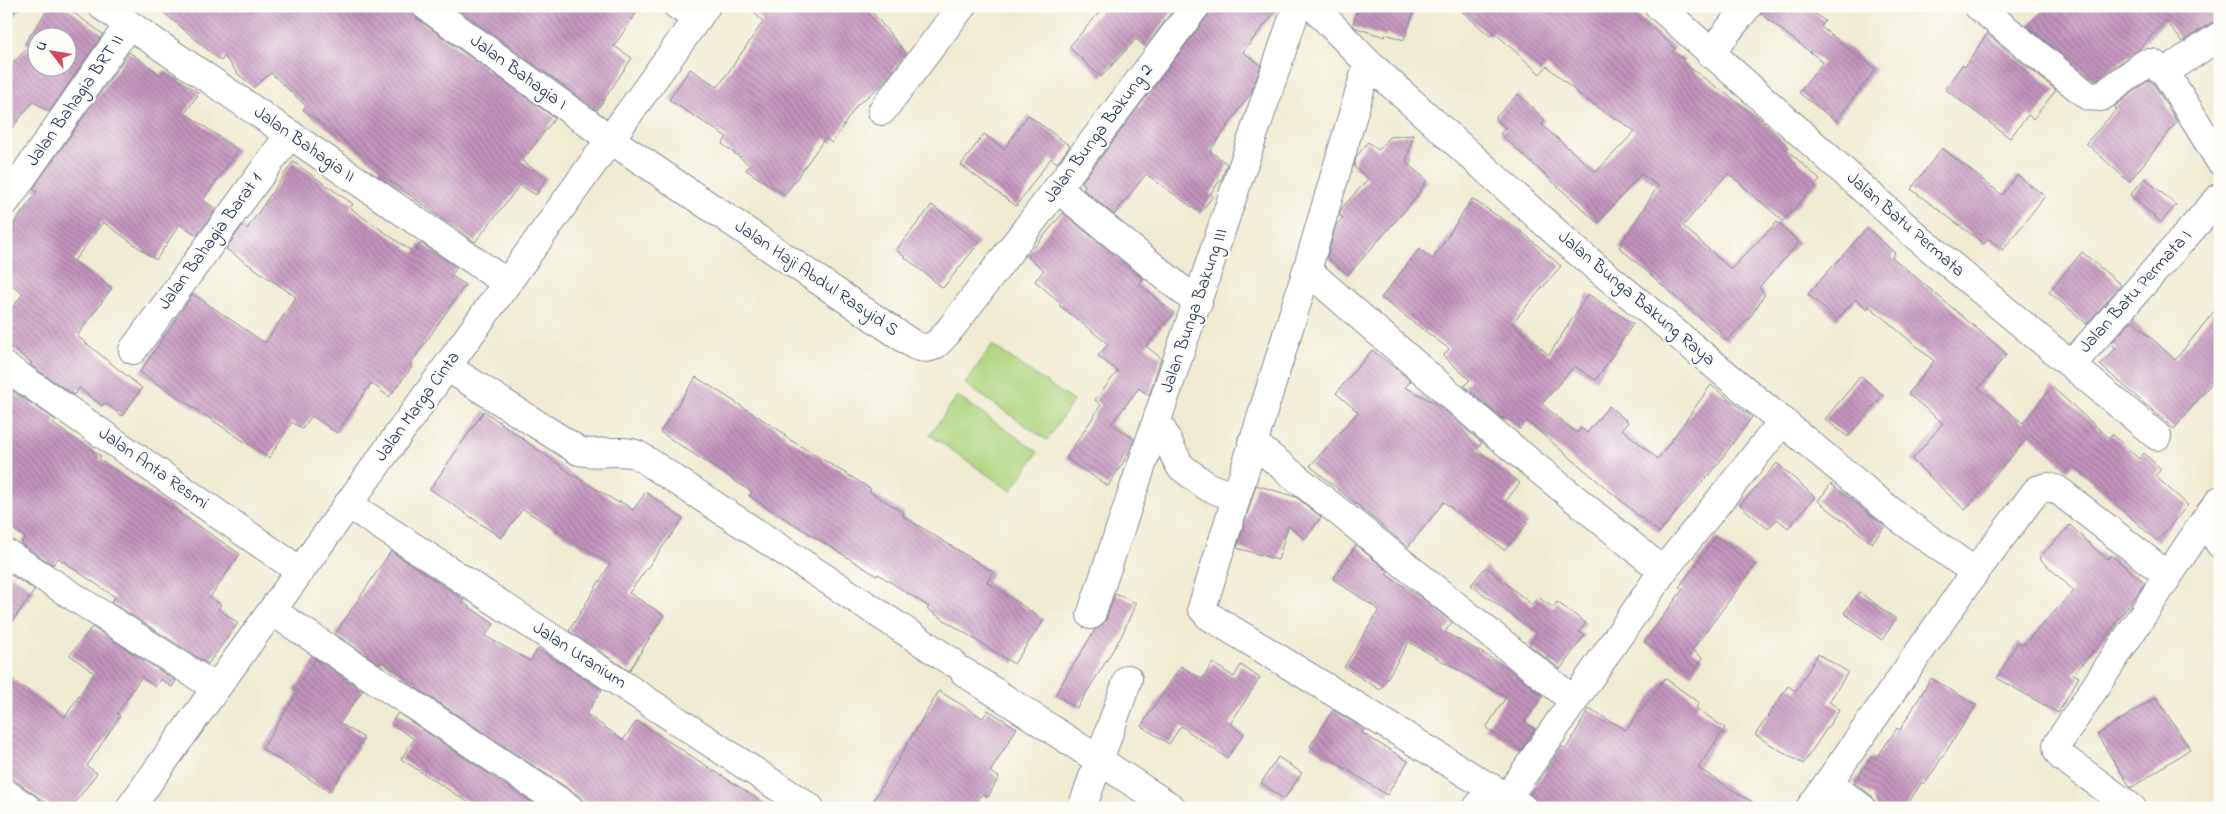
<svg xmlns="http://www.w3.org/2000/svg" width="2226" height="814" font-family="'Indie Flower',sans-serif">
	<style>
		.pitch { fill: #b0d680; stroke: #66826f }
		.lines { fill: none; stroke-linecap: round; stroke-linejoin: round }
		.stream { stroke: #63b2dd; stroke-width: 9 }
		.building { fill: url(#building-back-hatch); fill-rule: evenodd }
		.minor-casing { stroke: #858c98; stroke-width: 30 }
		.major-casing { stroke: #858c98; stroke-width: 30 }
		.minor { stroke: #fff; stroke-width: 28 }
		.major { stroke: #fff; stroke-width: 28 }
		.labels { text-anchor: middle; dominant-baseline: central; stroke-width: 5; stroke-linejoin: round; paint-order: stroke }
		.street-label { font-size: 18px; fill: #1b2f5e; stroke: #fdfcf7 }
	</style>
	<defs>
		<pattern id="building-back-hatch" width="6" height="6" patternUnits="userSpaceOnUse" patternTransform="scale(1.25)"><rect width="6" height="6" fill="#c395bc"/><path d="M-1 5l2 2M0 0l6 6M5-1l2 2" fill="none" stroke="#9e7a9c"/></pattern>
	</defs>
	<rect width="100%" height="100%" fill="#fdfcf7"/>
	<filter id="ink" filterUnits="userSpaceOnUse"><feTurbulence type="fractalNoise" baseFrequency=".02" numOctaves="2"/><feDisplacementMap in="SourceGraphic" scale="10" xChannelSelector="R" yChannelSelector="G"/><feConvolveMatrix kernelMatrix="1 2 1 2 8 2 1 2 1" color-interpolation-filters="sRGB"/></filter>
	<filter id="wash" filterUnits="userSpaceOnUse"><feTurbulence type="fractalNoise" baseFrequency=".0096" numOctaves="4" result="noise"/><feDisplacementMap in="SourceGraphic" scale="20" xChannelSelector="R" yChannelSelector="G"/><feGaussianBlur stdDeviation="1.12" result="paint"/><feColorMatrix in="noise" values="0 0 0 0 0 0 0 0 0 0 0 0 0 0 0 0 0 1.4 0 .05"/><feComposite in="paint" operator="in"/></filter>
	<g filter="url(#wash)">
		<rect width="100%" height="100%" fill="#efead1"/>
		<g class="pitch">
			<path d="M 992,345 L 1073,401 L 1047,440 L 965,384 Z"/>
			<path d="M 957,396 L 1038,452 L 1011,491 L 930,435 Z"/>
		</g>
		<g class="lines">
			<path class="stream" d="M 6,21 L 17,6"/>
		</g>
		<g id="blocks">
			<g class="building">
				<path d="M 50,6 L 64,6 L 103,34 L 49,112 L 33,101 L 6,136 L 6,69 L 30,46 L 25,43 ZM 38,38 L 68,38 L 68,68 L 38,68 Z"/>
				<path d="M 156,6 L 411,6 L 417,19 L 555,118 L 522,161 L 547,178 L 536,195 L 520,185 L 475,242 L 377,172 L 380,168 L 303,110 L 306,106 L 271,73 L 254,87 L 239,75 L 224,56 L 221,61 Z"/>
				<path d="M 461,6 L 641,6 L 614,46 L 632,58 L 597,110 L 459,10 Z"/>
				<path d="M 749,6 L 867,6 L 906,53 L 883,84 L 857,105 L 832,143 L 825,138 L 785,195 L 746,170 L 750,165 L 722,144 L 727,137 L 669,100 L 690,69 L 718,87 L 763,22 Z"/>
				<path d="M 1105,6 L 1176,6 L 1146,47 L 1136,39 L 1101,77 L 1069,47 Z"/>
				<path d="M 1211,6 L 1280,6 L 1243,52 L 1261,65 L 1251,93 L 1210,151 L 1227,164 L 1222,178 L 1210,194 L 1213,196 L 1200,213 L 1146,174 L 1114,215 L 1083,189 L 1086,185 L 1082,182 L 1208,15 Z"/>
				<path d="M 1358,6 L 1416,6 L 1404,40 L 1386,34 L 1385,37 L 1356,28 L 1353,25 Z"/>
				<path d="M 1456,6 L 1626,6 L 1675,48 L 1672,52 L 1684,59 L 1682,62 L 1762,120 L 1788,147 L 1786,149 L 1820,180 L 1783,221 L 1728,173 L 1683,226 L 1731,269 L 1777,222 L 1799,242 L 1759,288 L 1765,294 L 1751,316 L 1726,341 L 1619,247 L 1658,186 L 1641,174 L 1598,223 L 1500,134 L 1505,128 L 1495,118 L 1518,94 L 1545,120 L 1542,125 L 1596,172 L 1635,131 L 1582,97 L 1547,66 L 1540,74 L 1494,32 L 1490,36 Z"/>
				<path d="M 1763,6 L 1805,6 L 1825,21 L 1821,27 L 1876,69 L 1836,121 L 1799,93 L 1823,62 L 1761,14 Z"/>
				<path d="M 2047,6 L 2220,6 L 2220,20 L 2211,23 L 2182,42 L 2166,20 L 2137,51 L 2094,81 L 2027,26 Z"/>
				<path d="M 1987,34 L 2056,90 L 2033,119 L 2028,115 L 2010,138 L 1945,89 L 1962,65 L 1965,67 Z"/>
				<path d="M 129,52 L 161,75 L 164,70 L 199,93 L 185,113 L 238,150 L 203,200 L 216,209 L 197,235 L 180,224 L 156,260 L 103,222 L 74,261 L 112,288 L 77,336 L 142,388 L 122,416 L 105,403 L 102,406 L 79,388 L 74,395 L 30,365 L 32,363 L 6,344 L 6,317 L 23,293 L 6,281 L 6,242 L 15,230 L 11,228 L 37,192 L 33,189 Z"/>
				<path d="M 2149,80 L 2153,83 L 2177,122 L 2129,182 L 2086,143 L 2117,109 L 2114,107 Z"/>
				<path d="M 1028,115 L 1070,146 L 1057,163 L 1051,158 L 1016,206 L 961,165 L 984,134 L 1004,149 Z"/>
				<path d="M 1413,135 L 1406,163 L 1427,180 L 1415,199 L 1348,275 L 1327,257 L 1336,225 L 1343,218 L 1339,215 L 1341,209 L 1368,179 L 1354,167 L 1356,157 L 1368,142 L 1378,150 L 1389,137 Z"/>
				<path d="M 1942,148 L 2002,195 L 2017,175 L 2045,196 L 2003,250 L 1989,239 L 1984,244 L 1911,189 Z"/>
				<path d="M 293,162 L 353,204 L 350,208 L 414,253 L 421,243 L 457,268 L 451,275 L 465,285 L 410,365 L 412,367 L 389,397 L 371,383 L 337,433 L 312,416 L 302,429 L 292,422 L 269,458 L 140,372 L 193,294 L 265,343 L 296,297 L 226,249 L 242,226 L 247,229 Z"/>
				<path d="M 2145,178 L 2176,205 L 2161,222 L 2130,195 Z"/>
				<path d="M 1472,199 L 1522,232 L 1561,266 L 1512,323 L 1549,355 L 1588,294 L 1633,324 L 1596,380 L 1574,366 L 1542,404 L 1577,433 L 1581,428 L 1587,433 L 1609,406 L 1628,422 L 1622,429 L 1658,459 L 1711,385 L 1752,417 L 1709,476 L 1708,475 L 1659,533 L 1527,421 L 1520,429 L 1505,417 L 1502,419 L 1464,386 L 1470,380 L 1443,356 L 1449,349 L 1381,298 L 1419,249 L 1433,259 Z"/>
				<path d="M 932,205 L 979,243 L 943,288 L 896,250 Z"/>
				<path d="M 1063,213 L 1143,279 L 1139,284 L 1174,313 L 1146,346 L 1161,358 L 1150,393 L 1148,395 L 1139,388 L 1111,424 L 1134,439 L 1128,455 L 1108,486 L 1066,458 L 1101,405 L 1095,400 L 1118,371 L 1098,356 L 1108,344 L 1059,305 L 1061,303 L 1035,281 L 1044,270 L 1027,256 Z"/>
				<path d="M 1867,228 L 1895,253 L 1892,257 L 2007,354 L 1979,388 L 2023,423 L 2052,387 L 2109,438 L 2112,434 L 2139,459 L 2144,453 L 2161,469 L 2155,476 L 2188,505 L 2157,541 L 2073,465 L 2068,470 L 2030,435 L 1965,510 L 1912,460 L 1943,423 L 1908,394 L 1934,361 L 1869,306 L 1867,309 L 1856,299 L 1837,320 L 1808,294 Z"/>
				<path d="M 2082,252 L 2121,285 L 2087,324 L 2049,292 Z"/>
				<path d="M 2220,304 L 2220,373 L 2174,429 L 2100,365 L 2116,348 L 2111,344 L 2132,320 L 2175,360 Z"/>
				<path d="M 1372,350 L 1411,381 L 1405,387 L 1438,405 L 1482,443 L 1477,449 L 1520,483 L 1505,502 L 1528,523 L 1504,550 L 1444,502 L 1408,547 L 1310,466 L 1358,412 L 1336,393 Z"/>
				<path d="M 1861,376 L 1883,395 L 1848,437 L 1825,419 Z"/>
				<path d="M 696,377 L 785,434 L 784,436 L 871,489 L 869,491 L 904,513 L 903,516 L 993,572 L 987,582 L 1044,620 L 1014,664 L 927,609 L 929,607 L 878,574 L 877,576 L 749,496 L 752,492 L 660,432 Z"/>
				<path d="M 13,391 L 56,420 L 53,424 L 101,456 L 99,459 L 240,554 L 210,597 L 221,605 L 218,609 L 238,623 L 208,664 L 111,602 L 115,597 L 58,558 L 53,565 L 21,544 L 25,537 L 6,524 L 6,401 Z"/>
				<path d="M 484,411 L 573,475 L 619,503 L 620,501 L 633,510 L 646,492 L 683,519 L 629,593 L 664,615 L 629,671 L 569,631 L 610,564 L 523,509 L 501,538 L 430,489 Z"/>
				<path d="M 1777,463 L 1815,497 L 1788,528 L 1777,519 L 1768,529 L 1740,505 Z"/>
				<path d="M 1831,484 L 1885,526 L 1872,543 L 1818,501 Z"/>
				<path d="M 1256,485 L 1296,497 L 1321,517 L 1305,539 L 1288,526 L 1278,560 L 1237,548 Z"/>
				<path d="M 2070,525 L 2097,551 L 2108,559 L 2111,555 L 2145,583 L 2103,641 L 2073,674 L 2079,677 L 2058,713 L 1997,678 L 2018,642 L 2023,645 L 2074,591 L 2039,558 Z"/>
				<path d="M 1716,537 L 1755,566 L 1692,650 L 1703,658 L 1691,675 L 1644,642 L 1683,589 L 1679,587 Z"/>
				<path d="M 1356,545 L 1388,571 L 1386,574 L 1394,580 L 1419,596 L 1452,622 L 1445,632 L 1505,666 L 1543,696 L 1524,722 L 1535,729 L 1521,751 L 1486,728 L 1506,697 L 1409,642 L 1380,690 L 1344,667 L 1379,610 L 1333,579 Z"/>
				<path d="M 391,551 L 464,600 L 462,602 L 494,624 L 485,636 L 530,661 L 538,649 L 602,690 L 586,714 L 623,740 L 637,721 L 772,808 L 584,808 L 583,801 L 578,795 L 416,688 L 417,686 L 382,661 L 380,664 L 335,634 Z"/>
				<path d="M 1486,567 L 1532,605 L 1538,597 L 1553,608 L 1557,602 L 1586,623 L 1579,632 L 1585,635 L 1560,669 L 1529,645 L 1537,634 L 1471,585 Z"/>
				<path d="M 6,572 L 35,590 L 6,630 Z"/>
				<path d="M 1859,592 L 1896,619 L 1882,640 L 1844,613 Z"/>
				<path d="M 1115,594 L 1136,603 L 1121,637 L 1077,708 L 1055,695 L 1095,630 L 1106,620 Z"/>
				<path d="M 92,627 L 176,681 L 172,687 L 160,679 L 155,687 L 141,677 L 117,714 L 120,716 L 87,766 L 97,773 L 71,808 L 53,808 L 6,774 L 6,675 L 65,717 L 94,673 L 70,655 Z"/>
				<path d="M 1818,654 L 1848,672 L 1829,702 L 1840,709 L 1803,764 L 1755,735 L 1788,686 L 1796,691 Z"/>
				<path d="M 316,659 L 363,690 L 340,723 L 364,738 L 330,792 L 262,749 L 297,693 L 294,690 Z"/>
				<path d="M 1213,663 L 1234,677 L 1241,665 L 1260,678 L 1230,724 L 1244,734 L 1227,758 L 1181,726 L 1169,744 L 1141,726 L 1181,666 L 1202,679 Z"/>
				<path d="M 1665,678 L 1699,703 L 1696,708 L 1725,728 L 1698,768 L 1761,808 L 1548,808 L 1537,802 L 1530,794 L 1562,746 L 1566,749 L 1589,709 L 1626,730 Z"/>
				<path d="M 1931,678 L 1976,705 L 1925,784 L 1922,782 L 1905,808 L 1877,808 L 1872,796 L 1854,783 L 1871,757 L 1876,759 L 1897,728 L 1900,730 Z"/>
				<path d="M 939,691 L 983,718 L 988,710 L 1017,728 L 990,772 L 999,777 L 988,797 L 982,794 L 973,808 L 869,808 Z"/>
				<path d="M 2156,697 L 2190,749 L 2131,788 L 2097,735 Z"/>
				<path d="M 1333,710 L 1364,729 L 1362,733 L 1408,761 L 1387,795 L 1310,746 Z"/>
				<path d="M 398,713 L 540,808 L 477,808 L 401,759 L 414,739 L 391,723 Z"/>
				<path d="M 1278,757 L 1302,773 L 1284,799 L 1261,783 Z"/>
			</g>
		</g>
	</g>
	<g filter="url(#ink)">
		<use href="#blocks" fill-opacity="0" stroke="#858c98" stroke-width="1"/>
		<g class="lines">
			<g class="minor-casing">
				<g id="minor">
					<path d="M 102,6 L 507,283"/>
					<path d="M 426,6 L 610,139 L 914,345 C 933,353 939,342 951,328 L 1196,6"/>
					<path d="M 678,6 L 697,19"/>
					<path d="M 1313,6 L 1368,63 L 1572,247 L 1899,518 L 1975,572"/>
					<path d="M 1659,6 L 1917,237 L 2157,436"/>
					<path d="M 1978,6 L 2088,96 L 2101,97 L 2146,63 L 2152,63 L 2165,72 L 2220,161"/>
					<path d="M 1710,53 L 1748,6"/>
					<path d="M 1368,63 L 1307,270 L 1202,608 L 1209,616 L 1523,808"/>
					<path d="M 2165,72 L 2220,36"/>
					<path d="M 882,111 L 962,6"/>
					<path d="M 1058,189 L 1198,303"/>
					<path d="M 6,201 L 129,24"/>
					<path d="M 1307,270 L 1492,431 L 1663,571"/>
					<path d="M 133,350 L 290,134"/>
					<path d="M 2072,364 L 2220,197"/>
					<path d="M 6,367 L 300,571"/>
					<path d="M 447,367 L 579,451 C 599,456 620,448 638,455 L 952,662"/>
					<path d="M 1158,422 L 1180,466 L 1208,487 L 1235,497"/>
					<path d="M 1252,442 L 1573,700"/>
					<path d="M 2220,500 L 2205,520 L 2220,544"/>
					<path d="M 348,504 L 810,808"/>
					<path d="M 6,553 L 216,688"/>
					<path d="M 272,611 L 569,808"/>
					<path d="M 1091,615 L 1297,6"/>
					<path d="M 964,672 L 1172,808"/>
					<path d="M 6,794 L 27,808"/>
					<path d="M 1507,798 L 1663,571 L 1783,421"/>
					<path d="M 1082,808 L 1128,679"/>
					<path d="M 1477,808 L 1492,788"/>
					<path d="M 1810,808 L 1828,783"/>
					<path d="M 1862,808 L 1828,783 L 1975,572 L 2037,490 L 2048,487 L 2058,490 L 2167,575"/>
					<path d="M 2132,808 L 2062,757 L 2058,752 L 2057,745 L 2205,520"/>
				</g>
			</g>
			<g class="major-casing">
				<path id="major" d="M 130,808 L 706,6"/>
			</g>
			<use href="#minor" class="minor"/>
			<use href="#major" class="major"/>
		</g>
	</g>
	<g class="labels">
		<g class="street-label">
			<text transform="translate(518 73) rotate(36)">Jalan Bahagia I</text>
			<text transform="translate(76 101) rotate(-55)">Jalan Bahagia BRT II</text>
			<text transform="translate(1099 134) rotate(-53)">Jalan Bunga Bakung 2</text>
			<text transform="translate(304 145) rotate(35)">Jalan Bahagia II</text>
			<text transform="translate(1905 225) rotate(41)">Jalan Batu Permata</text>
			<text transform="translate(211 242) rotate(-54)">Jalan Bahagia Barat 1</text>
			<text transform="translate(816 279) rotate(34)">Jalan Haji Abdul Rasyid S</text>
			<text transform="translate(2136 292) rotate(-48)">Jalan Batu Permata I</text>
			<text transform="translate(1636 299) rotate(40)">Jalan Bunga Bakung Raya</text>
			<text transform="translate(1195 311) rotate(-71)">Jalan Bunga Bakung III</text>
			<text transform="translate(418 407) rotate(-54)">Jalan Marga Cinta</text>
			<text transform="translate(153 469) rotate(35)">Jalan Anta Resmi</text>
			<text transform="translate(579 656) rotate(33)">Jalan Uranium</text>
		</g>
	</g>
	<rect width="2226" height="814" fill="none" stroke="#fdfcf7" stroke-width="25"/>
	<g transform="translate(52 52) rotate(301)"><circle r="24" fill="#fdfcf7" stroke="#a3aaba"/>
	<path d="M0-4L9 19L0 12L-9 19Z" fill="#d1495b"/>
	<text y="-8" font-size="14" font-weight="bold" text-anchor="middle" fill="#1b2f5e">U</text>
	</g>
</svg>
